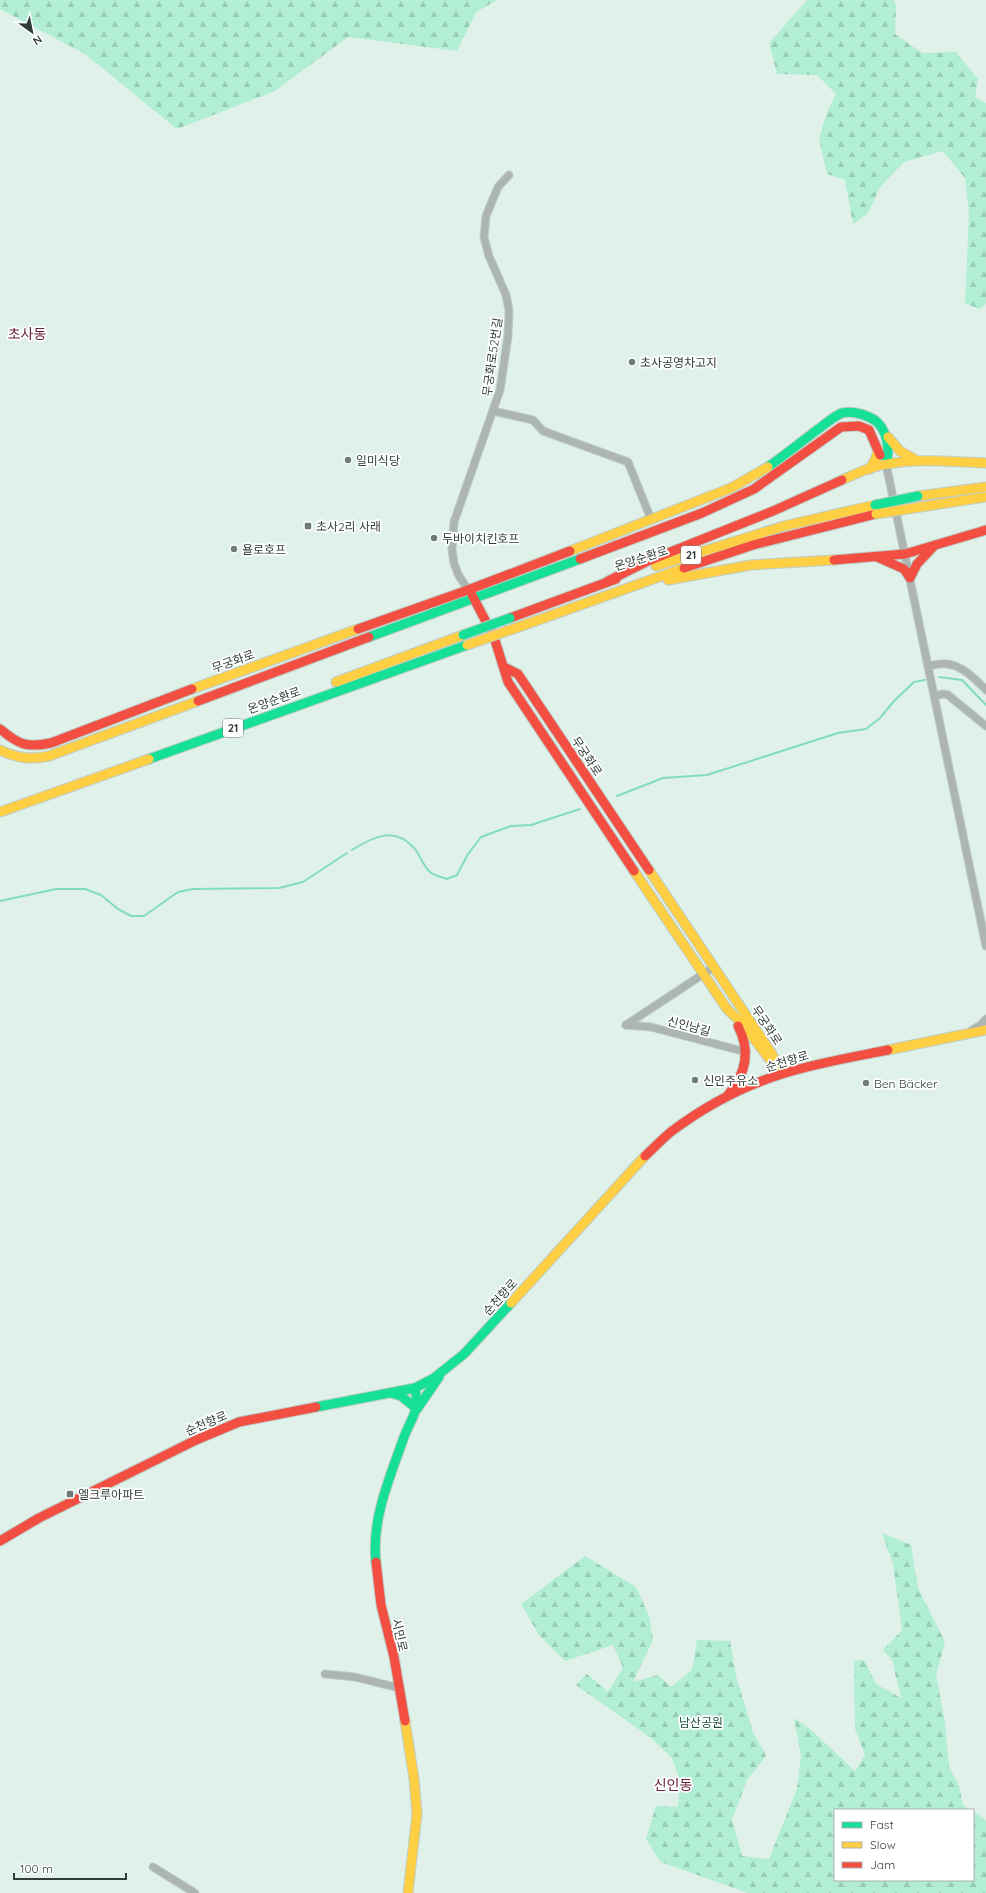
<svg xmlns="http://www.w3.org/2000/svg" width="986" height="1893" font-family="Quicksand,'Noto Sans KR',sans-serif">
	<style>
		.forest { fill: url(#forest-firs) }
		.lines { fill: none; stroke-linecap: round; stroke-linejoin: round }
		.stream { stroke: #82ddbc; stroke-width: 2 }
		.street-casing { stroke: #becbc5; stroke-width: 9 }
		.fast-casing { stroke: #becbc5; stroke-width: 11 }
		.slow-casing { stroke: #becbc5; stroke-width: 11 }
		.jam-casing { stroke: #becbc5; stroke-width: 11 }
		.street { stroke: #adb5b2; stroke-width: 7 }
		.fast { stroke: #16e098; stroke-width: 9 }
		.slow { stroke: #ffcf43; stroke-width: 9 }
		.jam { stroke: #f24e42; stroke-width: 9 }
		.fast-bridge-casing { stroke: #becbc5; stroke-width: 11; stroke-linecap: butt }
		.slow-bridge-casing { stroke: #becbc5; stroke-width: 11; stroke-linecap: butt }
		.fast-bridge { stroke: #16e098; stroke-width: 9 }
		.slow-bridge { stroke: #ffcf43; stroke-width: 9 }
		.poi-dot { fill: #6d7c75; stroke: #fff; stroke-width: 1.5 }
		.labels { text-anchor: middle; dominant-baseline: central; stroke-width: 3.5; stroke-linejoin: round; paint-order: stroke }
		.shield { fill: #fff; stroke: #6e7773; stroke-width: 1 }
		.shield-label { font-size: 11px; font-weight: bold; fill: #303d37 }
		.street-label { font-size: 12px; fill: #303d37; stroke: #fff }
		.poi-label { font-size: 12px; fill: #303d37; stroke: #fff; text-anchor: start }
		.park-label { font-size: 12px; fill: #205240; stroke: #fff }
		.quarter-label { font-size: 14px; fill: #682335; stroke: #fff }
	</style>
	<defs>
		<pattern id="forest-firs" width="22" height="20" patternUnits="userSpaceOnUse"><rect width="22" height="20" fill="#b2edd5"/><path d="M5 1l3.5 6h-7zM16 11l3.5 6h-7z" fill="#99ccb7"/></pattern>
	</defs>
	<rect width="100%" height="100%" fill="#dff1e9"/>
	<g class="forest">
		<path d="M 0,0 L 497,0 L 476,12 L 457,51 L 348,37 L 275,91 L 177,129 L 85,54 L 0,9 Z"/>
		<path d="M 807,0 L 894,0 L 896,5 L 895,34 L 922,53 L 956,52 L 978,79 L 975,97 L 986,103 L 986,304 L 979,309 L 965,303 L 969,214 L 965,178 L 943,151 L 904,162 L 880,187 L 868,213 L 853,224 L 845,180 L 827,174 L 819,139 L 826,115 L 836,94 L 817,75 L 777,74 L 769,43 Z"/>
		<path d="M 882,1533 L 911,1545 L 918,1588 L 945,1642 L 936,1675 L 945,1723 L 949,1767 L 959,1786 L 963,1805 L 970,1810 L 835,1810 L 835,1880 L 973,1880 L 973,1812 L 986,1820 L 986,1893 L 748,1893 L 661,1862 L 646,1839 L 656,1806 L 678,1807 L 680,1780 L 672,1758 L 651,1738 L 576,1685 L 587,1674 L 608,1692 L 623,1668 L 613,1645 L 565,1661 L 539,1635 L 521,1604 L 585,1556 L 636,1587 L 649,1616 L 653,1640 L 633,1682 L 658,1675 L 671,1687 L 692,1670 L 697,1640 L 730,1641 L 736,1676 L 753,1732 L 766,1756 L 747,1780 L 732,1820 L 742,1856 L 769,1859 L 797,1789 L 801,1756 L 794,1718 L 810,1729 L 855,1771 L 865,1755 L 855,1729 L 854,1661 L 864,1660 L 876,1684 L 901,1698 L 892,1660 L 883,1650 L 902,1630 L 893,1564 Z"/>
	</g>
	<g class="lines">
		<g class="stream">
			<path d="M 939,677 L 962,680 L 986,705"/>
			<path d="M 617,796 L 663,778 L 707,775 L 838,733 L 866,729 L 880,718 L 894,701 L 914,682 L 925,680"/>
			<path d="M 352,850 C 374,836 395,826 415,849 C 420,856 424,867 430,872 C 434,876 442,877 447,879 L 457,875 L 468,854 L 481,837 L 511,826 L 531,825 L 580,809"/>
			<path d="M 0,901 L 56,889 L 85,889 L 101,895 L 118,909 L 131,916 L 144,916 L 178,892 L 193,889 L 279,888 L 303,882 L 347,853"/>
		</g>
		<g class="street-casing">
			<g id="street">
				<path d="M 493,411 L 533,420 L 543,431 L 628,462 L 651,519"/>
				<path d="M 886,464 L 986,946"/>
				<path d="M 468,590 L 458,574 L 454,563 L 452,549 L 454,522 L 500,390 L 508,336 L 509,310 L 506,295 L 489,256 L 484,237 L 486,216 L 498,187 L 509,175"/>
				<path d="M 928,666 C 934,665 941,663 947,664 C 962,665 976,680 986,690"/>
				<path d="M 934,696 L 943,694 L 948,695 L 986,726"/>
				<path d="M 626,1025 L 651,1027 L 746,1052"/>
				<path d="M 626,1025 L 714,967"/>
				<path d="M 972,1030 L 981,1025 L 986,1019"/>
				<path d="M 325,1674 L 355,1677 L 399,1688"/>
				<path d="M 153,1867 L 195,1893"/>
			</g>
		</g>
		<g class="fast-casing">
			<g id="fast">
				<path d="M 768,467 C 785,455 801,442 817,430 C 824,425 834,416 842,413 C 853,410 872,416 879,424 C 888,435 890,451 886,464"/>
				<path d="M 369,637 L 580,559"/>
				<path d="M 149,759 L 467,645"/>
				<path d="M 391,1393 L 401,1396 L 417,1409 L 439,1377"/>
				<path d="M 316,1407 L 415,1388 L 434,1378 L 464,1354 L 511,1303"/>
				<path d="M 376,1562 C 371,1520 390,1477 404,1437 C 412,1416 420,1412 415,1388"/>
			</g>
		</g>
		<g class="slow-casing">
			<g id="slow">
				<path d="M 888,437 L 900,451 L 916,460"/>
				<path d="M 870,469 L 876,458 L 878,449"/>
				<path d="M 842,480 C 857,473 872,466 888,464 C 920,458 954,462 986,463"/>
				<path d="M 918,496 L 986,487"/>
				<path d="M 920,507 L 986,497"/>
				<path d="M 570,551 L 731,488 L 768,467"/>
				<path d="M 656,566 L 784,526 L 875,505"/>
				<path d="M 668,580 L 751,565 L 834,560"/>
				<path d="M 513,629 L 684,568"/>
				<path d="M 336,682 L 463,635"/>
				<path d="M 192,689 L 358,629"/>
				<path d="M 0,750 C 17,758 30,760 49,756 L 198,701"/>
				<path d="M 0,812 L 149,759"/>
				<path d="M 649,870 L 772,1054 L 777,1064"/>
				<path d="M 634,871 L 727,1009 L 742,1023 L 781,1074"/>
				<path d="M 888,1050 L 986,1030"/>
				<path d="M 511,1303 L 645,1156"/>
				<path d="M 405,1721 L 414,1779 L 417,1814 L 408,1893"/>
			</g>
		</g>
		<g class="jam-casing">
			<g id="jam">
				<path d="M 877,557 L 904,569 L 910,578 L 917,564 L 934,546"/>
				<path d="M 580,559 L 702,513 L 754,489 L 841,427 L 859,426 L 869,430 L 880,455"/>
				<path d="M 834,560 L 905,554 L 986,530"/>
				<path d="M 684,568 L 753,545 L 876,514"/>
				<path d="M 608,581 L 648,561 L 773,511 L 842,480"/>
				<path d="M 472,595 L 494,637 L 508,682 L 634,871"/>
				<path d="M 510,618 L 616,579"/>
				<path d="M 358,629 L 468,590 L 570,551"/>
				<path d="M 506,668 L 518,674 L 649,870"/>
				<path d="M 198,701 L 369,637"/>
				<path d="M 0,729 C 19,745 27,748 51,743 L 192,689"/>
				<path d="M 728,1095 C 746,1074 751,1051 738,1026"/>
				<path d="M 645,1156 C 654,1148 662,1139 672,1131 C 704,1107 743,1086 782,1074 C 816,1063 853,1057 888,1050"/>
				<path d="M 0,1541 L 39,1518 L 196,1440 L 239,1422 L 316,1407"/>
				<path d="M 376,1562 L 381,1605 L 394,1657 L 405,1721"/>
			</g>
		</g>
		<use href="#street" class="street"/>
		<use href="#fast" class="fast"/>
		<use href="#slow" class="slow"/>
		<use href="#jam" class="jam"/>
		<g class="fast-bridge-casing">
			<g id="fast-bridge">
				<path d="M 875,505 L 918,496"/>
				<path d="M 463,635 L 510,618"/>
			</g>
		</g>
		<g class="slow-bridge-casing">
			<g id="slow-bridge">
				<path d="M 876,514 L 920,507"/>
				<path d="M 467,645 L 513,629"/>
			</g>
		</g>
		<use href="#fast-bridge" class="fast-bridge"/>
		<use href="#slow-bridge" class="slow-bridge"/>
	</g>
	<g class="poi-dot">
		<circle cx="632" cy="362" r="4"/>
		<circle cx="348" cy="460" r="4"/>
		<rect x="304" y="522" width="8" height="8" rx="2"/>
		<circle cx="434" cy="538" r="4"/>
		<circle cx="234" cy="549" r="4"/>
		<circle cx="695" cy="1080" r="4"/>
		<circle cx="866" cy="1083" r="4"/>
		<rect x="66" y="1490" width="8" height="8" rx="2"/>
	</g>
	<g class="labels">
		<g class="shield">
			<rect x="681" y="546" width="20" height="18" rx="3"/>
			<rect x="223" y="719" width="20" height="18" rx="3"/>
		</g>
		<g class="shield-label">
			<text x="691" y="555">21</text>
			<text x="233" y="728">21</text>
		</g>
		<g class="street-label">
			<text transform="translate(492 357) rotate(-82)">무궁화로52번길</text>
			<text transform="translate(641 558) rotate(-18)">온양순환로</text>
			<text transform="translate(233 661) rotate(-20)">무궁화로</text>
			<text transform="translate(274 700) rotate(-20)">온양순환로</text>
			<text transform="translate(587 756) rotate(56)">무궁화로</text>
			<text transform="translate(767 1025) rotate(56)">무궁화로</text>
			<text transform="translate(689 1026) rotate(15)">신인남길</text>
			<text transform="translate(787 1061) rotate(-17)">순천향로</text>
			<text transform="translate(500 1297) rotate(-48)">순천향로</text>
			<text transform="translate(206 1423) rotate(-23)">순천향로</text>
			<text transform="translate(400 1635) rotate(77)">시민로</text>
		</g>
		<g class="poi-label">
			<text x="640" y="362">초사공영차고지</text>
			<text x="356" y="460">일미식당</text>
			<text x="316" y="526">초사2리 사래</text>
			<text x="442" y="538">두바이치킨호프</text>
			<text x="242" y="549">욜로호프</text>
			<text x="703" y="1080">신인주유소</text>
			<text x="874" y="1083">Ben Bäcker</text>
			<text x="78" y="1494">엘크루아파트</text>
		</g>
		<g class="park-label">
			<text x="701" y="1722">남산공원</text>
		</g>
		<g class="quarter-label">
			<text x="27" y="334">초사동</text>
			<text x="673" y="1785">신인동</text>
		</g>
	</g>
	<rect x="834" y="1809" width="140" height="72" fill="#ffffff" stroke="#acb1af"/>
	<rect x="842" y="1822" width="20" height="6" fill="#16e098" stroke="#acb1af"/>
	<text x="870" y="1829" font-size="12" fill="#303d37">Fast</text>
	<rect x="842" y="1842" width="20" height="6" fill="#ffcf43" stroke="#acb1af"/>
	<text x="870" y="1849" font-size="12" fill="#303d37">Slow</text>
	<rect x="842" y="1862" width="20" height="6" fill="#f24e42" stroke="#acb1af"/>
	<text x="870" y="1869" font-size="12" fill="#303d37">Jam</text>
	<g transform="translate(32 32) rotate(147)" stroke="#ffffff" stroke-width="3" paint-order="stroke">
	<path d="M0-3L7 15L0 10L-7 15Z" fill="#303d37"/>
	<text y="-6" font-size="11" font-weight="bold" text-anchor="middle" fill="#303d37">N</text>
	</g>
	<path d="M14 1873v6h112v-6" fill="none" stroke="#303d37" stroke-width="2"/>
	<text x="20" y="1873" font-size="12" fill="#303d37" stroke="#ffffff" stroke-width="3" paint-order="stroke">100 m</text>
</svg>
